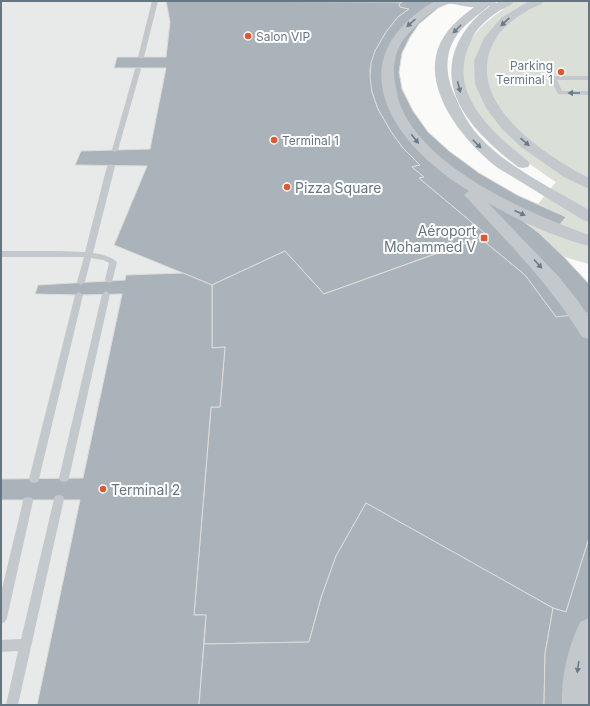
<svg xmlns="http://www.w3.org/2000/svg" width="590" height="706" font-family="Inter,sans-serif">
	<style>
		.built { fill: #e8e9e9 }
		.green { fill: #dadfd7 }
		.building { fill: #aab3b9; stroke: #dcdcda }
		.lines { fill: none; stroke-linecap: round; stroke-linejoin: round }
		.service { fill: #c3c8cc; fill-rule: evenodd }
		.minor { fill: #c3c8cc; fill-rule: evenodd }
		.oneway { fill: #6a7a87 }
		.poi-dot { fill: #e4572e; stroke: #fff; stroke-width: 1.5 }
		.labels { text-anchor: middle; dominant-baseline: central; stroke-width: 4; stroke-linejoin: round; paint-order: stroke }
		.far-poi-label { font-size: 12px; fill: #657683; stroke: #fff; text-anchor: start }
		.poi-label { font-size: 14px; fill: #657683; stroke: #fff; text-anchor: start }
	</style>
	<rect width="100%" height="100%" fill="#fafaf8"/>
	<path class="built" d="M 1,1 L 403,2 L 386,32 L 370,70 L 370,77 L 480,238 L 485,241 L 589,395 L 544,705 L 1,705 Z"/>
	<path class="green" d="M 512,1 L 589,1 L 589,264 L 564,257 L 539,233 L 515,215 L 554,232 L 566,217 L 538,204 L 556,182 C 524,161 481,129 465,93 C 463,88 463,83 463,78 C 462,73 460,67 461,63 C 467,34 491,17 514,2 Z"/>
	<g class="building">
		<path d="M 166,1 L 403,2 L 399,4 L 400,7 L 409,9 L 398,17 L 386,32 L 375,51 L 370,70 L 372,92 L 378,109 L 392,133 L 403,148 L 420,165 L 412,167 L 424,177 L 419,178 L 487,235 L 324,294 L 285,251 L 212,285 L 114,245 L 147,166 L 75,165 L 81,151 L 150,149 L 166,68 L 114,68 L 117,57 L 166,57 L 170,22 Z"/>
		<path d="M 404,1 L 454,1 L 438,8 L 419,24 L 410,37 L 402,53 L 399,72 L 402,89 L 413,111 L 428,132 L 449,151 L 479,173 L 517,195 L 566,217 L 554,232 L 515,215 L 539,233 L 564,257 L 589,284 L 589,395 L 583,372 L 556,317 L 525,275 L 480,238 L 487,235 L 419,178 L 424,177 L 412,167 L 420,165 L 403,148 L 392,133 L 378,109 L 372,92 L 370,77 L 371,63 L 375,51 L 386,32 L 398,17 L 409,9 L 400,7 L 399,4 Z"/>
		<path d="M 480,238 L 525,275 L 556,317 L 589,313 L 589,538 L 566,612 L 553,608 L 366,503 L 336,556 L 321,598 L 309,642 L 204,644 L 206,615 L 194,615 L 211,407 L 220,407 L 225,347 L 212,348 L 212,285 L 285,251 L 324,294 Z"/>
		<path d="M 183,273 L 212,285 L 212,348 L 225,347 L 220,407 L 211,407 L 194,615 L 206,615 L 199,705 L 37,705 L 80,500 L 1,500 L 1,479 L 83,478 L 122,294 L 79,295 L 35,294 L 38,285 L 125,280 L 126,275 Z"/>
		<path d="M 366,503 L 553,608 L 545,654 L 544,705 L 199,705 L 204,644 L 309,642 L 321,598 L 336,556 Z"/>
		<path d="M 589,538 L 589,705 L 544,705 L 545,654 L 553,608 L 566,612 Z"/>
	</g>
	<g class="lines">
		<g class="service">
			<path d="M 152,1 L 158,1 L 144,57 L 141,59 L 138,57 Z"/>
			<path d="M 138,67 L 141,69 L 118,150 L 115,152 L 113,151 L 112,150 L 135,69 Z"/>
			<path d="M 589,76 L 589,80 L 557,80 L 562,91 L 589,91 L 589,95 L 558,94 L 550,78 L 553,76 Z"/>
			<path d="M 111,164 L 115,166 L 93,253 C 101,254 110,256 117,262 L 112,282 L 109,283 L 105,280 L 109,263 L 103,260 L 91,258 L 85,282 L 81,285 L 77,282 L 84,257 L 1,257 L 1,251 L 60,251 L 85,252 L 107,166 Z"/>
			<path d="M 106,291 L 110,294 L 69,478 L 68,481 L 64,482 L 60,481 L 59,478 L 102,294 Z"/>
			<path d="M 79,292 L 83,295 L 39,479 L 38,482 L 34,483 L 30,482 L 29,479 L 75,295 Z"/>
			<path d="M 59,495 L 63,496 L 64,499 L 18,705 L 6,705 L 18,651 L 1,652 L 1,640 L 21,639 L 54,499 L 55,496 Z"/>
			<path d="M 28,497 L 32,498 L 33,501 L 7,618 L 5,622 L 1,624 L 1,593 L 23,501 L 24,498 Z"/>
		</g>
		<g class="minor">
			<path d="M 435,1 L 495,1 L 496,3 L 500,1 L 515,1 C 511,6 504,8 499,11 C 491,16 484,22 478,29 C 473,35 471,41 468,48 C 449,96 494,134 528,161 L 530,164 L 528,167 L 523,168 L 518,167 C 481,138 435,97 457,45 C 464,29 476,16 490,6 L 489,6 C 477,16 463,25 455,38 C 444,56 446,77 455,96 C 461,110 468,124 478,135 C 505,166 553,189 589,210 L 589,222 L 583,220 L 498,168 C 465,143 421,90 439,46 C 446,29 460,18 474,7 C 465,8 456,3 447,4 C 435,5 406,34 400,45 C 392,62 393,75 397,92 C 398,97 399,103 401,107 C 427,169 529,214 589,235 L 589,246 C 555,237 519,221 488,203 L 559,277 L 578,301 L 589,317 L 589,339 L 582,337 C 550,284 508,243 467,198 L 464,195 L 469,191 C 393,145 334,60 435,1 Z"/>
			<path d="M 529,1 L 544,1 C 540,6 533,7 528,10 C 517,17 503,26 496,38 C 459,100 543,154 589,178 L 589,189 L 564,177 L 521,147 L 502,129 L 486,108 L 475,84 L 474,61 L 484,38 L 501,18 Z"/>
			<path d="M 589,618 L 588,705 L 562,705 C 561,676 568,648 580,622 Z"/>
		</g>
	</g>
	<defs><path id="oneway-solid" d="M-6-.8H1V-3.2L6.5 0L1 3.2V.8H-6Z"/></defs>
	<g class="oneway">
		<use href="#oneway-solid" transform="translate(505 22) rotate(137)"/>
		<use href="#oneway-solid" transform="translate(411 23) rotate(138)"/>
		<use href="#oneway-solid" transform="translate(457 29) rotate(135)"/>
		<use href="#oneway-solid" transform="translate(459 87) rotate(75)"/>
		<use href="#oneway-solid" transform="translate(574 93) rotate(180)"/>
		<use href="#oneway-solid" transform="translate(415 139) rotate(51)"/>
		<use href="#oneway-solid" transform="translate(525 142) rotate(41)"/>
		<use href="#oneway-solid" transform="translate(477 144) rotate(45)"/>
		<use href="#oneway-solid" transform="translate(520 213) rotate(25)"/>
		<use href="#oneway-solid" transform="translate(538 264) rotate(48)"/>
		<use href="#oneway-solid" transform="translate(578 667) rotate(98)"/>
	</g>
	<g class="poi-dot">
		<circle cx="248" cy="36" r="4"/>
		<circle cx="561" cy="72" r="4"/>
		<circle cx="274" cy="140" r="4"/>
		<circle cx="287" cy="187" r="4"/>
		<rect x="480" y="234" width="8" height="8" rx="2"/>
		<circle cx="103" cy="489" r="4"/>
	</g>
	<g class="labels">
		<g class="far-poi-label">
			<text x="256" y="36">Salon VIP</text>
			<text x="553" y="65" text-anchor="end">Parking<tspan x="553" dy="14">Terminal 1</tspan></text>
			<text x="282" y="140">Terminal 1</text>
		</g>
		<g class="poi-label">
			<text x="295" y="187">Pizza Square</text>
			<text x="476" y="230" text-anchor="end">Aéroport<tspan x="476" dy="16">Mohammed V</tspan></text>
			<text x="111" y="489">Terminal 2</text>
		</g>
	</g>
	<rect width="590" height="706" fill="none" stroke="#657683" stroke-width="4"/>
</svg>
